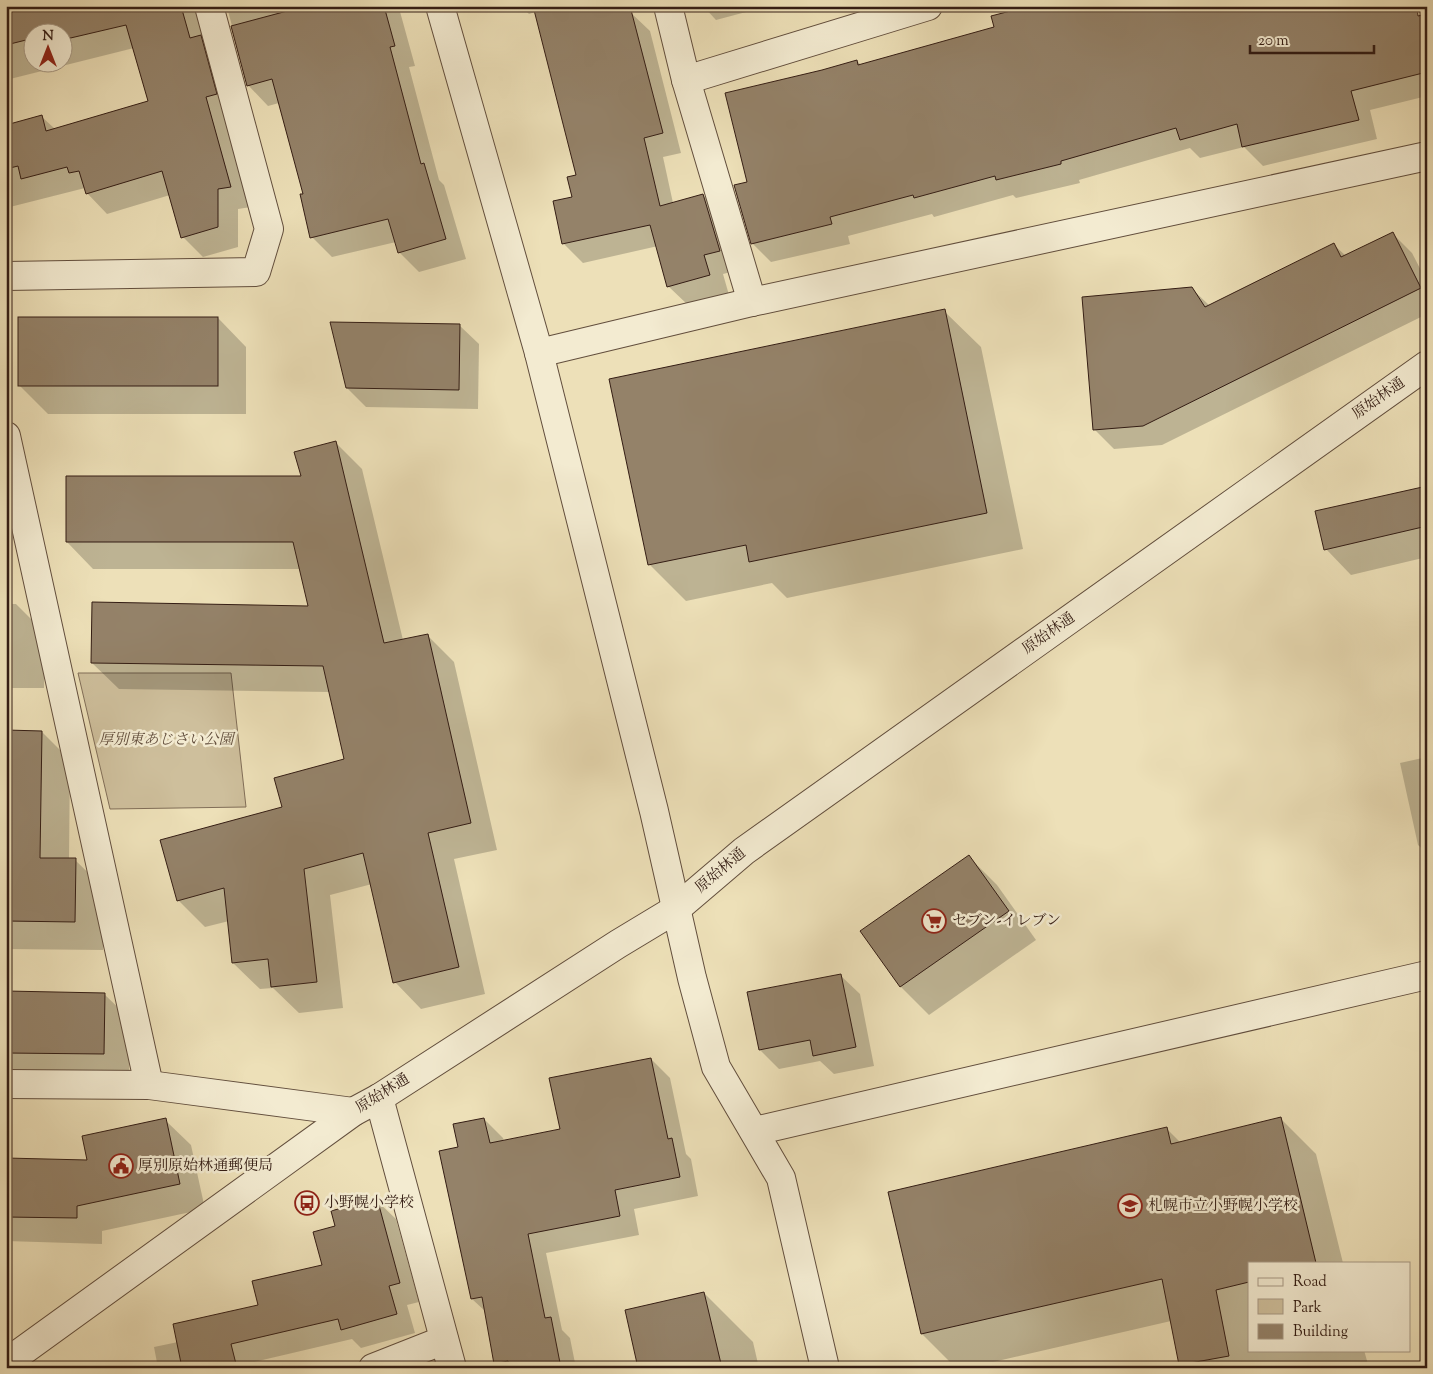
<svg xmlns="http://www.w3.org/2000/svg" width="1433" height="1374" font-family="'Sorts Mill Goudy','Noto Serif JP',serif">
	<style>
		.green { fill: #cebf9c; stroke: #816e58 }
		.shadow { fill: #0003; fill-rule: evenodd }
		.building { fill: #948269; stroke: #341d14 }
		.lines { fill: none; stroke-linecap: round; stroke-linejoin: round }
		.minor-casing { stroke: #624e3d; stroke-width: 30 }
		.minor { stroke: #f3ebd1; stroke-width: 28 }
		.labels { text-anchor: middle; dominant-baseline: central; stroke-width: 5; stroke-linejoin: round; paint-order: stroke }
		.street-label { font-size: 15px; fill: #341d14; stroke: #f3ebd1 }
		.park-label { font-size: 15px; font-style: italic; fill: #624e3d; stroke: #f3ebd1 }
		.poi-label { font-size: 15px; fill: #341d14; stroke: #f3ebd1; text-anchor: start }
	</style>
	<rect width="100%" height="100%" fill="#ede0b8"/>
	<filter id="stains"><feTurbulence type="fractalNoise" baseFrequency=".004" numOctaves="4"/><feColorMatrix values="0 0 0 0 .2 0 0 0 0 .09 0 0 0 0 .02 0 0 0 .5 -.17"/></filter>
	<radialGradient id="worn" r=".72"><stop offset=".6" stop-color="#630" stop-opacity="0"/><stop offset="1" stop-color="#630" stop-opacity=".3"/></radialGradient>
	<path class="green" d="M 78,673 L 231,673 L 246,807 L 110,809 Z"/>
	<g class="shadow">
		<path d="M 10,6 L 397,6 L 399,8 L 415,66 L 409,67 L 439,180 L 444,185 L 466,259 L 419,272 L 399,252 L 396,242 L 332,257 L 312,237 L 304,194 L 279,103 L 268,106 L 248,85 L 228,11 L 218,16 L 251,207 L 238,209 L 238,247 L 203,257 L 183,237 L 170,195 L 107,214 L 87,193 L 85,188 L 6,208 L 6,126 L 42,117 L 55,129 L 150,102 L 134,48 L 6,80 L 6,7 ZM 32,32 L 62,32 L 62,62 L 32,62 Z"/>
		<path d="M 521,6 L 597,6 L 630,12 L 650,31 L 681,153 L 663,157 L 673,203 L 703,195 L 722,214 L 739,270 L 723,274 L 729,295 L 688,305 L 668,286 L 658,246 L 583,263 L 564,244 L 554,202 L 574,198 L 578,176 L 535,12 L 529,14 Z"/>
		<path d="M 703,6 L 769,6 L 716,20 Z"/>
		<path d="M 1422,16 L 1427,21 L 1427,96 L 1370,110 L 1377,139 L 1263,166 L 1244,147 L 1200,158 L 1190,148 L 1079,180 L 1080,183 L 1016,198 L 1013,195 L 934,217 L 932,214 L 848,236 L 850,244 L 771,262 L 752,243 L 748,182 L 822,71 L 857,61 L 861,65 L 1395,23 Z"/>
		<path d="M 1393,234 L 1412,253 L 1427,282 L 1427,314 L 1162,445 L 1114,449 L 1094,429 L 1192,289 L 1210,306 L 1334,245 L 1346,256 Z"/>
		<path d="M 944,311 L 981,347 L 1023,549 L 787,598 L 772,583 L 686,601 L 650,565 Z"/>
		<path d="M 218,318 L 246,347 L 246,414 L 48,414 L 19,385 Z"/>
		<path d="M 459,325 L 479,344 L 478,409 L 366,407 L 347,388 Z"/>
		<path d="M 335,442 L 362,469 L 403,640 L 427,635 L 454,662 L 497,850 L 454,859 L 485,994 L 421,1009 L 395,982 L 372,884 L 330,895 L 343,1008 L 299,1013 L 273,988 L 260,989 L 233,963 L 229,921 L 205,927 L 178,900 L 283,808 L 345,760 L 330,692 L 119,689 L 92,663 L 310,607 L 301,569 L 93,569 L 67,542 L 302,477 Z"/>
		<path d="M 1427,487 L 1427,557 L 1351,575 L 1326,549 Z"/>
		<path d="M 6,499 L 10,502 L 9,565 L 6,565 Z"/>
		<path d="M 6,604 L 16,604 L 45,633 L 44,688 L 6,688 Z"/>
		<path d="M 6,731 L 42,732 L 70,760 L 69,860 L 75,860 L 104,888 L 103,950 L 6,949 Z"/>
		<path d="M 1427,757 L 1427,853 L 1418,845 L 1400,763 Z"/>
		<path d="M 969,857 L 997,885 L 1036,940 L 929,1015 L 901,987 L 862,931 Z"/>
		<path d="M 840,975 L 860,994 L 874,1066 L 834,1074 L 820,1061 L 779,1069 L 760,1050 Z"/>
		<path d="M 6,992 L 104,994 L 130,1019 L 129,1079 L 6,1077 Z"/>
		<path d="M 651,1059 L 670,1078 L 686,1154 L 691,1159 L 698,1196 L 634,1209 L 639,1235 L 546,1253 L 562,1330 L 570,1338 L 576,1368 L 500,1368 L 495,1363 L 486,1312 L 472,1299 L 459,1148 L 484,1119 L 503,1138 L 504,1141 L 561,1130 Z"/>
		<path d="M 1280,1118 L 1316,1154 L 1343,1263 L 1249,1263 L 1249,1350 L 1364,1350 L 1369,1368 L 1181,1368 L 1171,1321 L 967,1368 L 956,1368 L 922,1334 L 1167,1129 L 1181,1143 Z"/>
		<path d="M 165,1120 L 191,1145 L 205,1209 L 102,1231 L 102,1244 L 6,1241 L 6,1159 L 88,1161 Z"/>
		<path d="M 376,1200 L 396,1219 L 419,1302 L 407,1305 L 415,1333 L 361,1348 L 352,1339 L 250,1363 L 251,1368 L 158,1368 L 154,1347 L 178,1342 L 259,1306 L 324,1266 L 337,1227 Z"/>
		<path d="M 704,1293 L 753,1342 L 759,1368 L 640,1368 Z"/>
	</g>
	<g class="building">
		<path d="M 6,6 L 181,6 L 190,38 L 201,35 L 217,94 L 206,97 L 231,187 L 218,189 L 218,227 L 181,238 L 162,171 L 86,194 L 79,171 L 69,173 L 67,167 L 21,179 L 18,166 L 6,169 L 6,125 L 42,115 L 46,131 L 148,101 L 126,25 L 62,40 L 62,32 L 32,32 L 32,47 L 30,39 L 6,45 Z"/>
		<path d="M 306,6 L 384,6 L 395,46 L 390,47 L 421,164 L 424,163 L 446,239 L 398,253 L 388,219 L 310,238 L 300,194 L 303,194 L 272,79 L 247,86 L 231,26 Z"/>
		<path d="M 533,6 L 630,6 L 663,133 L 644,138 L 660,206 L 703,194 L 720,251 L 704,255 L 710,275 L 667,287 L 650,225 L 562,244 L 553,201 L 572,197 L 567,177 L 576,175 Z"/>
		<path d="M 1030,6 L 1417,6 L 1418,16 L 1422,15 L 1427,33 L 1427,72 L 1351,91 L 1359,120 L 1242,147 L 1237,124 L 1180,140 L 1176,128 L 1061,161 L 1061,164 L 996,180 L 995,176 L 914,198 L 913,195 L 830,217 L 832,224 L 751,244 L 734,185 L 747,182 L 725,93 L 822,70 L 857,60 L 858,65 L 994,27 L 991,16 Z"/>
		<path d="M 1393,232 L 1421,288 L 1143,426 L 1093,430 L 1082,297 L 1192,287 L 1205,307 L 1334,243 L 1341,257 Z"/>
		<path d="M 945,309 L 987,513 L 749,562 L 746,545 L 648,565 L 609,379 Z"/>
		<rect x="18" y="317" width="200" height="69"/>
		<path d="M 330,322 L 460,324 L 459,390 L 346,388 Z"/>
		<path d="M 336,441 L 384,643 L 428,634 L 471,823 L 428,833 L 459,967 L 393,983 L 363,853 L 304,869 L 317,982 L 271,987 L 268,959 L 232,963 L 224,888 L 177,901 L 160,840 L 282,807 L 274,778 L 344,759 L 323,666 L 91,663 L 92,602 L 308,606 L 293,542 L 66,542 L 66,476 L 301,476 L 294,452 Z"/>
		<path d="M 1427,486 L 1427,526 L 1324,550 L 1315,511 Z"/>
		<path d="M 6,730 L 42,731 L 40,858 L 76,858 L 75,922 L 6,921 Z"/>
		<path d="M 969,855 L 1009,911 L 900,987 L 860,931 Z"/>
		<path d="M 841,974 L 856,1047 L 813,1056 L 810,1040 L 759,1050 L 747,992 Z"/>
		<path d="M 6,991 L 105,993 L 104,1054 L 6,1053 Z"/>
		<path d="M 651,1058 L 668,1139 L 672,1138 L 680,1177 L 615,1190 L 620,1216 L 528,1234 L 545,1318 L 551,1317 L 561,1368 L 509,1368 L 508,1361 L 494,1364 L 482,1297 L 471,1299 L 439,1151 L 458,1147 L 453,1124 L 484,1118 L 490,1143 L 560,1129 L 549,1078 Z"/>
		<path d="M 1281,1117 L 1316,1263 L 1249,1263 L 1249,1282 L 1216,1290 L 1229,1356 L 1179,1365 L 1162,1279 L 921,1334 L 888,1192 L 1167,1127 L 1171,1144 Z"/>
		<path d="M 166,1118 L 180,1184 L 77,1206 L 77,1218 L 6,1217 L 6,1158 L 87,1160 L 82,1136 Z"/>
		<path d="M 377,1198 L 400,1283 L 389,1286 L 397,1314 L 341,1330 L 338,1319 L 231,1344 L 237,1368 L 182,1368 L 173,1324 L 258,1305 L 252,1281 L 322,1265 L 313,1232 L 335,1226 L 331,1211 Z"/>
		<path d="M 704,1292 L 722,1368 L 638,1368 L 625,1310 Z"/>
	</g>
	<g class="lines">
		<g class="minor-casing">
			<g id="minor">
				<path d="M 440,6 L 539,353 L 654,811 L 692,978 L 716,1067 L 781,1178 L 825,1368"/>
				<path d="M 668,6 L 686,80 L 752,302"/>
				<path d="M 686,80 L 928,6"/>
				<path d="M 6,276 L 256,272 L 269,229 L 209,6"/>
				<path d="M 539,353 L 752,302 L 1427,156"/>
				<path d="M 6,436 L 149,1085"/>
				<path d="M 6,1084 L 149,1085 L 353,1112"/>
				<path d="M 379,1098 L 452,1368"/>
				<path d="M 755,1131 L 1427,975"/>
				<path d="M 6,1363 L 353,1112 L 379,1098 L 618,944 L 676,909 L 744,851 L 1427,365"/>
				<path d="M 373,1368 L 444,1340"/>
			</g>
		</g>
		<use href="#minor" class="minor"/>
	</g>
	<defs>
		<g id="supermarket-ring" transform="scale(1.25)"><circle r="9.5" fill="#f3ebd1" stroke="#8f2418" stroke-width="1.5"/><path d="M-6-5.5h2.5l.6 2H6L4.5 2H-2.5L-4.4-4H-6ZM-1.5 3.2a1.3 1.3 0 1 0 .1 0ZM3 3.2a1.3 1.3 0 1 0 .1 0Z" fill="#8f2418"/></g>
		<g id="civic-ring" transform="scale(1.25)"><circle r="9.5" fill="#f3ebd1" stroke="#8f2418" stroke-width="1.5"/><path d="M-.6-6.5H3V-4.5H.6V-3L4-1V1h2V6H-6V1h2V-1L-.6-3ZM-1.2 2.5V6h2.4V2.5Z" fill="#8f2418"/></g>
		<g id="bus-ring" transform="scale(1.25)"><circle r="9.5" fill="#f3ebd1" stroke="#8f2418" stroke-width="1.5"/><path d="M-5-6H5V4H4V6H2V4H-2V6H-4V4H-5ZM-3.5-4V0h7V-4ZM-3.5 1.2v1.5H-2V1.2ZM2 1.2v1.5H3.5V1.2Z" fill="#8f2418"/></g>
		<g id="school-ring" transform="scale(1.25)"><circle r="9.5" fill="#f3ebd1" stroke="#8f2418" stroke-width="1.5"/><path d="M0-5L7-2L0 1L-7-2ZM-4 1L0 2.5L4 1V4Q0 6-4 4Z" fill="#8f2418"/></g>
	</defs>
	<g fill-rule="evenodd">
		<use href="#supermarket-ring" x="934" y="921"/>
		<use href="#civic-ring" x="121" y="1166"/>
		<use href="#bus-ring" x="307" y="1203"/>
		<use href="#school-ring" x="1130" y="1206"/>
	</g>
	<g class="labels">
		<g class="street-label">
			<text transform="translate(1379 399) rotate(-35)">原始林通</text>
			<text transform="translate(1049 634) rotate(-35)">原始林通</text>
			<text transform="translate(721 871) rotate(-40)">原始林通</text>
			<text transform="translate(383 1094) rotate(-32)">原始林通</text>
		</g>
		<g class="park-label">
			<text x="166" y="740">厚別東あじさい公園</text>
		</g>
		<g class="poi-label">
			<text x="952" y="921">セブン-イレブン</text>
			<text x="138" y="1166">厚別原始林通郵便局</text>
			<text x="324" y="1203">小野幌小学校</text>
			<text x="1148" y="1206">札幌市立小野幌小学校</text>
		</g>
	</g>
	<rect width="1433" height="1374" fill="none" stroke="#ede0b8" stroke-width="25"/>
	<rect x="8" y="8" width="1418" height="1359" fill="none" stroke="#341d14" stroke-width="2.5"/>
	<rect x="12" y="12" width="1408" height="1349" fill="none" stroke="#341d14"/>
	<rect x="1248" y="1262" width="162" height="90" fill="#f3ebd1" stroke="#a79985"/>
	<rect x="1258" y="1278" width="25" height="8" fill="#f3ebd1" stroke="#a79985"/>
	<text x="1293" y="1286" font-size="15" fill="#341d14">Road</text>
	<rect x="1258" y="1299" width="25" height="15" fill="#cebf9c" stroke="#a79985"/>
	<text x="1293" y="1312" font-size="15" fill="#341d14">Park</text>
	<rect x="1258" y="1324" width="25" height="15" fill="#948269" stroke="#a79985"/>
	<text x="1293" y="1336" font-size="15" fill="#341d14">Building</text>
	<g transform="translate(48 48)"><circle r="24" fill="#f3ebd1" stroke="#a79985"/>
	<path d="M0-4L9 19L0 12L-9 19Z" fill="#8f2418"/>
	<text y="-8" font-size="14" font-weight="bold" text-anchor="middle" fill="#341d14">N</text>
	</g>
	<path d="M1250 45v8h124v-8" fill="none" stroke="#341d14" stroke-width="2.5"/>
	<text x="1258" y="45" font-size="15" fill="#341d14" stroke="#f3ebd1" stroke-width="4" paint-order="stroke">20 m</text>
	<rect width="100%" height="100%" filter="url(#stains)"/>
	<rect width="100%" height="100%" fill="url(#worn)"/>
</svg>
